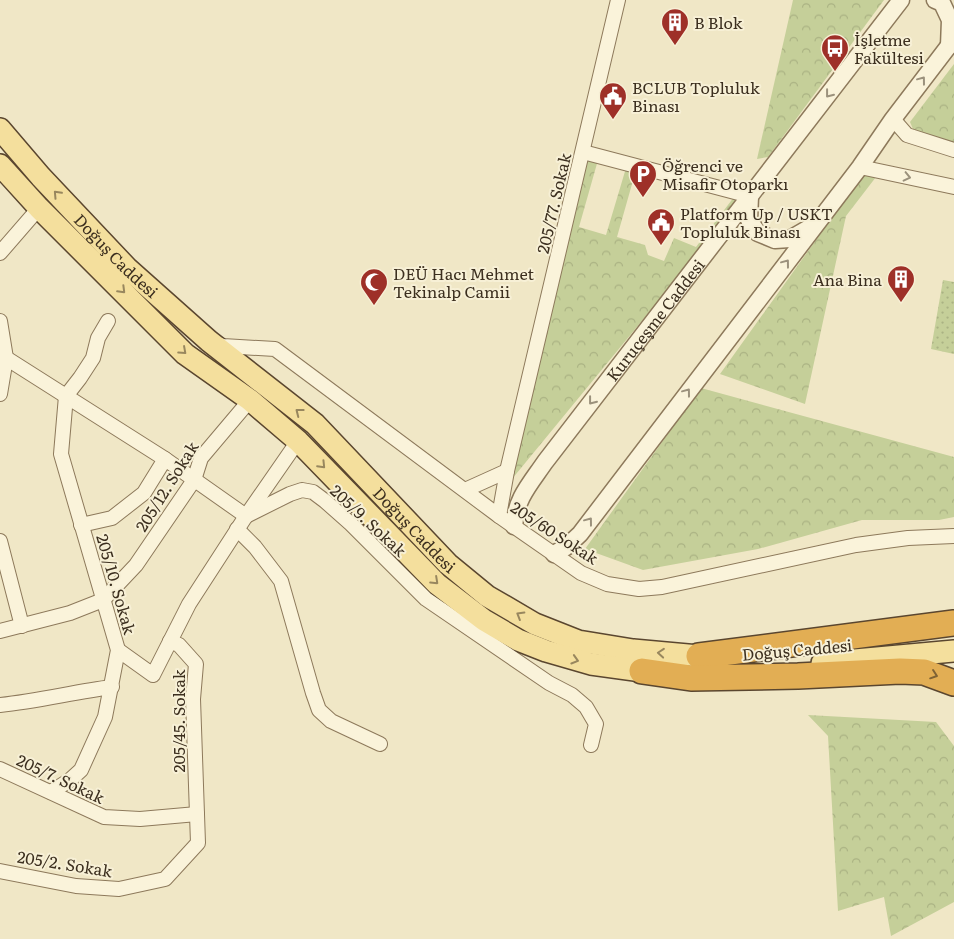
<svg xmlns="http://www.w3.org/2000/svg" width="954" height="939" font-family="Literata,serif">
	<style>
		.forest { fill: url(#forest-crowns) }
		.park { fill: url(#park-dots) }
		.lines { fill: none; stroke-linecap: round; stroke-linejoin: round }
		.minor-casing { stroke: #8d795b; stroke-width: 16 }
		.tertiary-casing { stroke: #8d795b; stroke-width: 19 }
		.primary-casing { stroke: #5a462f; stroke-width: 24 }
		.motorway-casing { stroke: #5a462f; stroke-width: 28 }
		.minor { stroke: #faf3da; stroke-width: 14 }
		.tertiary { stroke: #faf3da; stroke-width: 16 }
		.primary { stroke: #f4df9d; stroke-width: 21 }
		.motorway { stroke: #e2ae54; stroke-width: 25 }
		.oneway { stroke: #9b917c }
		.oneway2 { stroke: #98875e }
		.oneway3 { stroke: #7e6234 }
		.labels { text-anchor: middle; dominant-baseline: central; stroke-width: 4; stroke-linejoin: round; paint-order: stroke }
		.poi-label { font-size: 16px; fill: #3c2f1f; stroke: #f7f0d6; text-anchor: start }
		.street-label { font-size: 16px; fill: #3c2f1f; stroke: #f7f0d6 }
	</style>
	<defs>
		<pattern id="forest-crowns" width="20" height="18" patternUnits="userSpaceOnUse" patternTransform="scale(1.25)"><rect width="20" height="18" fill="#c5cf99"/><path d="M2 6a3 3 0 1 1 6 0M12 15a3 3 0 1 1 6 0" fill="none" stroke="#aab283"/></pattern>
		<pattern id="park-dots" width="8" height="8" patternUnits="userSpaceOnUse" patternTransform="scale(1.25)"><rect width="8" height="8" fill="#c5cf99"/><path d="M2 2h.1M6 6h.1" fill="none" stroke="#aab283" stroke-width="1.8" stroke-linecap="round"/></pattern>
	</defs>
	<rect width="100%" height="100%" fill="#f0e7c6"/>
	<g class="forest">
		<path d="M 793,0 L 884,0 L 768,157 L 757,159 Z"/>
		<path d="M 954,64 L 954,143 L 913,129 L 910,122 Z"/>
		<path d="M 588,157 L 598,160 L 579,227 L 606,235 L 626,168 L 636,170 L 617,237 L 645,245 L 648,255 L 664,261 L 674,238 L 696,247 L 734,197 L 742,199 L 512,479 Z"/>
		<path d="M 864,173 L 876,177 L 846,216 L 805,404 L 720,374 Z"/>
		<path d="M 701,388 L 954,457 L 954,517 L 939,520 L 862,520 L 758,549 L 643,570 L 585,549 Z"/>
		<path d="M 808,715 L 936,722 L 954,746 L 954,902 L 891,936 L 884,897 L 838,911 L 828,736 Z"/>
	</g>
	<path class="park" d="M 943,280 L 954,282 L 954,354 L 931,349 Z"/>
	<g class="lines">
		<g class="minor-casing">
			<g id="minor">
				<path d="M 893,119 L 907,135 L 954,150"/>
				<path d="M 583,152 L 750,196"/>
				<path d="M 860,167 L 954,187"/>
				<path d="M 0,253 L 39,208"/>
				<path d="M 0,321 L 6,358 L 0,394"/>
				<path d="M 215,343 L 223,346 L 275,349 L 499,516 L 581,573 L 607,584 L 639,589 L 662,587 L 856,545 L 908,538 L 954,536"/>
				<path d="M 6,358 L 165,459 L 246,516 L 290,494 L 302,490 L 313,492 L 325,501 L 351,524 L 426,599 L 549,683 L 572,695 L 586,707 L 596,724 L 591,745"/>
				<path d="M 66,396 L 80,378 L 93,358 L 98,338 L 108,321"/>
				<path d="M 465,490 L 507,471"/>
				<path d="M 499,516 L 507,471 L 618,0"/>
				<path d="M 81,525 L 112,518 L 144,493 L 165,459"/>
				<path d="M 237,529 L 255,547 L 281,581 L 313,693 L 319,710 L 331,721 L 380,744"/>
				<path d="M 0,541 L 22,626"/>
				<path d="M 0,631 L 70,613 L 103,600 L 136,565 L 194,480 L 201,458 L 250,400"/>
				<path d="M 118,650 L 153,675 L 189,604 L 246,516 L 298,441"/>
				<path d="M 0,705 C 38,701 74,692 112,687"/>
				<path d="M 0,769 L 104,817 L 140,819 L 197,814"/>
				<path d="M 51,792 L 70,780 L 81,770 L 105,717 L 118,650 L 61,454 L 66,396"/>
				<path d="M 0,871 L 76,886 L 119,889 L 165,879 L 198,843 L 193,699 L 196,664 L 179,645 L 170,641"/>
			</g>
		</g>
		<g class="tertiary-casing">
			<g id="tertiary">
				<path d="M 935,0 L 942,3 L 950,20 L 949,46"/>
				<path d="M 750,196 L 749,220 L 758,233 L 775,240 L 790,239 L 809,228"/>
				<path id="s1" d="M 514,526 C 516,498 530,484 545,462 L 901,0"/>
				<path d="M 554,554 L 566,547 L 580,534 L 860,167 L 893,119 L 954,39"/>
			</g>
		</g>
		<g class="primary-casing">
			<g id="primary">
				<path id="s2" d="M 0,129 L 41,177 L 127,268 L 209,341 L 315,424 L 448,564 L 487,596 L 535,624 L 578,641 L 633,650 L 699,656 L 715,655"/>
				<path d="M 0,165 L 39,208 L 185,354 L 250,400 L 298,441 L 437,584 L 484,620 L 518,640 L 546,651 L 591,664 L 642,671 L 657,670"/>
				<path d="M 822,663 L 954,651"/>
			</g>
		</g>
		<g class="motorway-casing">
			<g id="motorway">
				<path d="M 699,656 L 954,623"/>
				<path d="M 642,671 L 691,678 L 798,676 L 900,671 L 924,672 L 954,683"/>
			</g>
		</g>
		<use href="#minor" class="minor"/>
		<use href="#tertiary" class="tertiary"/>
		<use href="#primary" class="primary"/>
		<use href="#motorway" class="motorway"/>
	</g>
	<defs><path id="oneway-chevron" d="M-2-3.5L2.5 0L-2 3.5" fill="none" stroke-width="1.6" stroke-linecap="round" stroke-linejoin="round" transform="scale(1.25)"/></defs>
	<g class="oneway">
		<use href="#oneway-chevron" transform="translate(922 80) rotate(-53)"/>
		<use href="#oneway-chevron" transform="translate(829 94) rotate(128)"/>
		<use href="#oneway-chevron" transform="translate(907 177) rotate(13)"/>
		<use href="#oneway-chevron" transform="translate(786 263) rotate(-53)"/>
		<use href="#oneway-chevron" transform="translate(687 392) rotate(-53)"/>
		<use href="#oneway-chevron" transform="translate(592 401) rotate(128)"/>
		<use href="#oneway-chevron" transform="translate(589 521) rotate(-53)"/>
	</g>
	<g class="oneway2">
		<use href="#oneway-chevron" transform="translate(57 194) rotate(-133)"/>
		<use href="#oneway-chevron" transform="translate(122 290) rotate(45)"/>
		<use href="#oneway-chevron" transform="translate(183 351) rotate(42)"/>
		<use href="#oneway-chevron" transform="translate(299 412) rotate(-142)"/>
		<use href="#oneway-chevron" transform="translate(322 465) rotate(46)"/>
		<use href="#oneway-chevron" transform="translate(435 581) rotate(43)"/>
		<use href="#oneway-chevron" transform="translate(520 615) rotate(-149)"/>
		<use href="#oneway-chevron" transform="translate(661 653) rotate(-175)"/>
		<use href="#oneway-chevron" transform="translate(575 660) rotate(17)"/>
	</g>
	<use class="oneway3" href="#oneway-chevron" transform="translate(934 675) rotate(19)"/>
	<defs>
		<g id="building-pin" transform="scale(1.4375)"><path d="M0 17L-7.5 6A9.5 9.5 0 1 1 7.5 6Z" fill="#9e3028" stroke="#f7f0d6"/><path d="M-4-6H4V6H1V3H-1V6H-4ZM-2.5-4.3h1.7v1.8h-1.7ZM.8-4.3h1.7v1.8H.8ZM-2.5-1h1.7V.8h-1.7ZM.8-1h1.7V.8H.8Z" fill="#fff"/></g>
		<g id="bus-pin" transform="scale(1.4375)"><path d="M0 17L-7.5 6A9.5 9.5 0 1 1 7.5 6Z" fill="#9e3028" stroke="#f7f0d6"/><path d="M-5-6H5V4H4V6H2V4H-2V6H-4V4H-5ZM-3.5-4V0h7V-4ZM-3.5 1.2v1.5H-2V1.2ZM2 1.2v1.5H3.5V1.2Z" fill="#fff"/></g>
		<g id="civic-pin" transform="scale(1.4375)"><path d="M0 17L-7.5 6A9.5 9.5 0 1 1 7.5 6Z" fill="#9e3028" stroke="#f7f0d6"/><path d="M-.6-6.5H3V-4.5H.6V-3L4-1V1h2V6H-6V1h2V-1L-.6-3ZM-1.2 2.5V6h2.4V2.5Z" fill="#fff"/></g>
		<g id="parking-pin" transform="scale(1.4375)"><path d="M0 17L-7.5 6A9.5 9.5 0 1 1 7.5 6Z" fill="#9e3028" stroke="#f7f0d6"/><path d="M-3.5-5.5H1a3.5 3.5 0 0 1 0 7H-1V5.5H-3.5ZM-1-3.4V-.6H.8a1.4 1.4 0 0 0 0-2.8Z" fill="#fff"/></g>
		<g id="mosque-pin" transform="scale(1.4375)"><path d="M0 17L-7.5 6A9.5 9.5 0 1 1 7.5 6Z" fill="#9e3028" stroke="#f7f0d6"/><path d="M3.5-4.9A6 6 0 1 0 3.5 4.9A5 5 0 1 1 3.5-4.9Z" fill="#fff"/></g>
	</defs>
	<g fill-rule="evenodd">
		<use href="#building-pin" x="675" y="22"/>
		<use href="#bus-pin" x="835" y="48"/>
		<use href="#civic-pin" x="613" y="96"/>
		<use href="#parking-pin" x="643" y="174"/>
		<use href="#civic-pin" x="661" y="222"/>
		<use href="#building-pin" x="901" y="279"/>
		<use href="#mosque-pin" x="374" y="282"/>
	</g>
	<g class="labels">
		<g class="poi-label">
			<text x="694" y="22">B Blok</text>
			<text x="854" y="39">İşletme<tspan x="854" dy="18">Fakültesi</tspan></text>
			<text x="632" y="87">BCLUB Topluluk<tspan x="632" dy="18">Binası</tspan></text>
			<text x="662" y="165">Öğrenci ve<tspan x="662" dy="18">Misafir Otoparkı</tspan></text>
			<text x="680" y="213">Platform Up / USKT<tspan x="680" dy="18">Topluluk Binası</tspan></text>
			<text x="393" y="273">DEÜ Hacı Mehmet<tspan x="393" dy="18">Tekinalp Camii</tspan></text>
			<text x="882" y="279" text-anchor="end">Ana Bina</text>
		</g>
		<g class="street-label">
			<text transform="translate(553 203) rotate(-77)">205/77. Sokak</text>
			<text stroke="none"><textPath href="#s2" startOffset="172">Doğuş Caddesi</textPath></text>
			<text stroke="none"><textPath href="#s1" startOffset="252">Kuruçeşme Caddesi</textPath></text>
			<text transform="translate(166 486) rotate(-58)">205/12. Sokak</text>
			<text transform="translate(369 520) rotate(43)">205/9. Sokak</text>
			<text stroke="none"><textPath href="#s2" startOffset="578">Doğuş Caddesi</textPath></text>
			<text transform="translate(555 532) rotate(33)">205/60 Sokak</text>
			<text transform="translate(117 584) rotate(74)">205/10. Sokak</text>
			<text transform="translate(797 649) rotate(-5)">Doğuş Caddesi</text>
			<text transform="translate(178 721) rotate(-90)">205/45. Sokak</text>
			<text transform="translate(61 778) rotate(25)">205/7. Sokak</text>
			<text transform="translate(65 863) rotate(9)">205/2. Sokak</text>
		</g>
	</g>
</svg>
